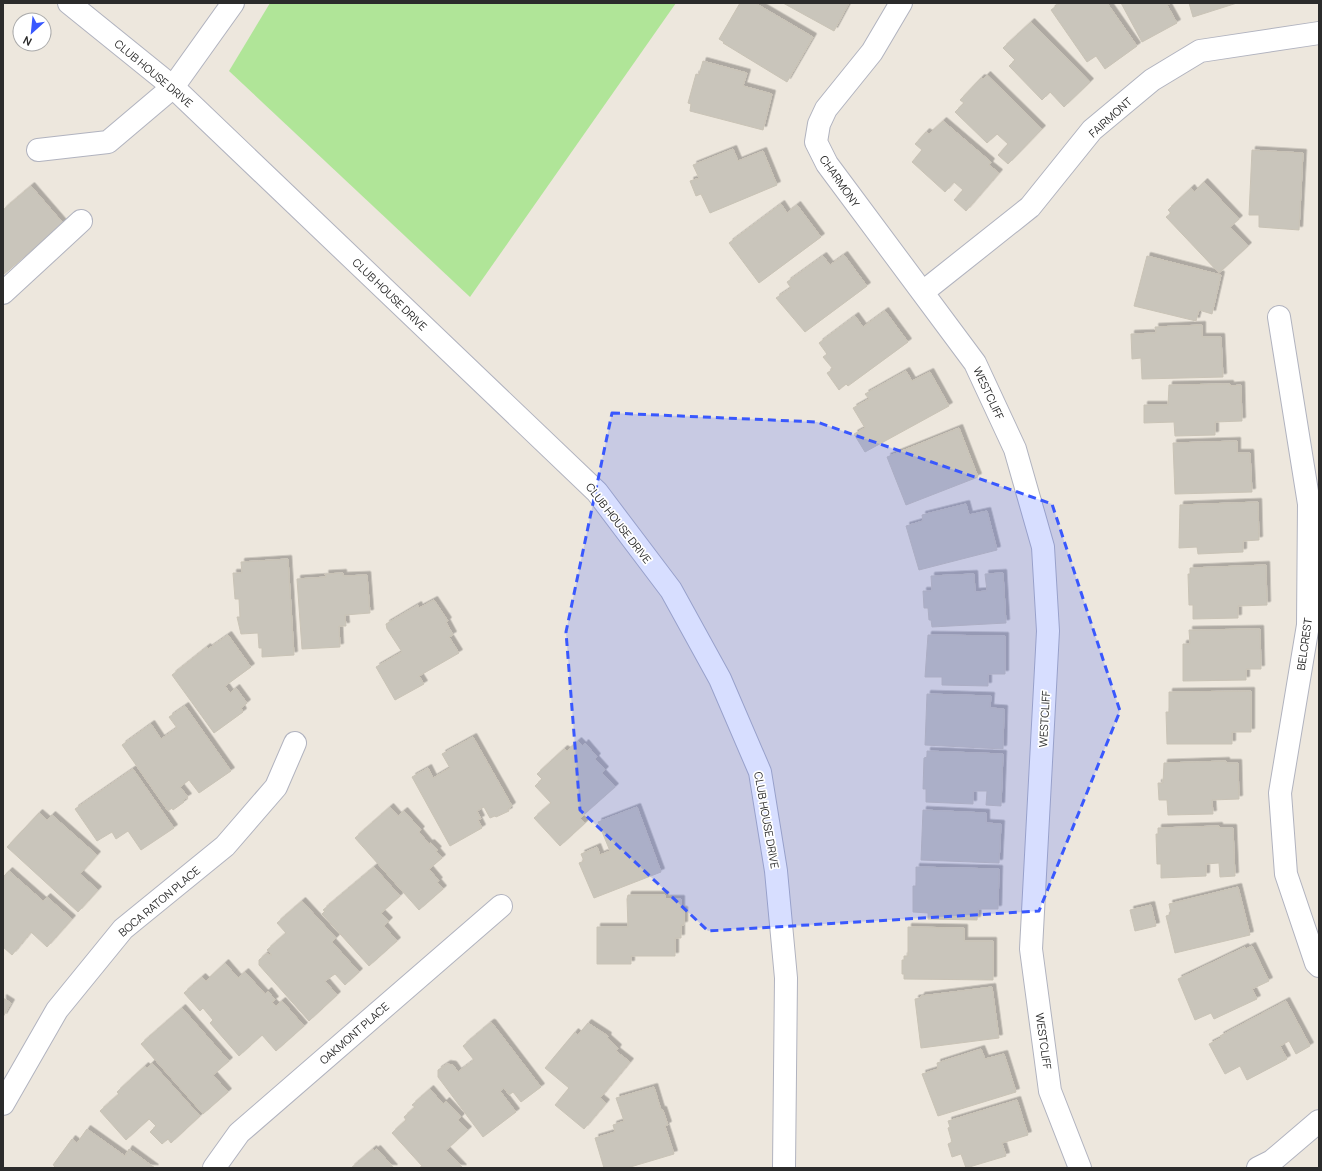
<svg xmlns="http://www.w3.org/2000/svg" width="1322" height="1171" font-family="Manrope,sans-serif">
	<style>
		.green { fill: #b0e598 }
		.building { fill: #c9c5bb; stroke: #c9c3b6; filter: url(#shadow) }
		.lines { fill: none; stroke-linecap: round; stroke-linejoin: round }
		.minor-casing { stroke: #b1b3bf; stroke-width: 24 }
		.minor { stroke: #fff; stroke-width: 22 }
		.marked { fill: #3958fe; fill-opacity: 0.2; stroke: #3958fe; stroke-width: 3; stroke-dasharray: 8 5; stroke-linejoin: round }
		.labels { text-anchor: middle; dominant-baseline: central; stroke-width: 3.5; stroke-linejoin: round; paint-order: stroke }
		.street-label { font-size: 11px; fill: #2b2b2b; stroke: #fff }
	</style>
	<defs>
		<filter id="shadow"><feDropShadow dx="3.5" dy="-3.5" stdDeviation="0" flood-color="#0004"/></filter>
	</defs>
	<rect width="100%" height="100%" fill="#ede7dd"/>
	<path class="green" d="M 270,3 L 676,3 L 470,297 L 229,71 Z"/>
	<g class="building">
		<path d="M 740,3 L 755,3 L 813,37 L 787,82 L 723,43 L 724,42 L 719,39 Z"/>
		<path d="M 783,3 L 849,3 L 834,31 Z"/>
		<path d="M 1060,3 L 1107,3 L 1137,46 L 1105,69 L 1096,56 L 1087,62 L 1051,10 Z"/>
		<path d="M 1121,3 L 1171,3 L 1167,5 L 1177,23 L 1142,42 Z"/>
		<path d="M 1189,3 L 1237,3 L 1193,17 Z"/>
		<path d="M 1031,22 L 1090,82 L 1064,107 L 1050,92 L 1042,100 L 1009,66 L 1015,60 L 1003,48 Z"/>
		<path d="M 703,61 L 747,73 L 743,86 L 772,94 L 763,130 L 690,111 L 691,104 L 688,103 L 696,74 L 699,75 Z"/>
		<path d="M 987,75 L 1042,129 L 1008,164 L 998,155 L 1008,144 L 997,134 L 987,143 L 955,112 L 964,103 L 960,100 L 981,78 L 983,79 Z"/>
		<path d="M 943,121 L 991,162 L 989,165 L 999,173 L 966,211 L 954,200 L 963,190 L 954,182 L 945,192 L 912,162 L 922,150 L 915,144 L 926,132 L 929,134 Z"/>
		<path d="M 733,149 L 738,161 L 763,151 L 777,185 L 710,213 L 701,194 L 696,196 L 690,181 L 699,178 L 693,165 Z"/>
		<path d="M 1252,150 L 1303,153 L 1299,230 L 1259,227 L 1259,215 L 1249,215 Z"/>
		<path d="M 1204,182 L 1239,219 L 1230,227 L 1248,246 L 1219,273 L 1166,217 L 1171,213 L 1168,210 L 1191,188 L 1194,192 Z"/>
		<path d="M 31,186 L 63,223 L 3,275 L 3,210 Z"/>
		<path d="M 781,204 L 787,213 L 797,205 L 821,237 L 759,283 L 729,243 Z"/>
		<path d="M 844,255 L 867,286 L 805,332 L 776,298 L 791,288 L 787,282 L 823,256 L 830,265 Z"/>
		<path d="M 1147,256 L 1221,275 L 1212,314 L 1199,310 L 1196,321 L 1134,306 Z"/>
		<path d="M 885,311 L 908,342 L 848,386 L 846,384 L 839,390 L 827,373 L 833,369 L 823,357 L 827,354 L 819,343 L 855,316 L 863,327 Z"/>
		<path d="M 1202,325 L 1202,337 L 1221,337 L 1223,377 L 1142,379 L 1141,358 L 1132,359 L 1131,334 L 1156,333 L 1155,327 Z"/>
		<path d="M 906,371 L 912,381 L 930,372 L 949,406 L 865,452 L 854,434 L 865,428 L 853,408 L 869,399 L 865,394 Z"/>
		<path d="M 1230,384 L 1230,386 L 1241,385 L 1242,421 L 1215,422 L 1215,435 L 1175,436 L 1174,422 L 1144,423 L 1144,405 L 1168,405 L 1169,385 Z"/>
		<path d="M 959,428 L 978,477 L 906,505 L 887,457 Z"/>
		<path d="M 1237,441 L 1237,453 L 1250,453 L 1252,492 L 1175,494 L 1173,443 Z"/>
		<path d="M 1258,502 L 1259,540 L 1243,541 L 1243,552 L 1198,554 L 1197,547 L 1179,548 L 1180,505 Z"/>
		<path d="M 966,504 L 969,515 L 987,511 L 997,550 L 919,570 L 906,526 L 923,521 L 922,515 Z"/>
		<path d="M 288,559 L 294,655 L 262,657 L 262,648 L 259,648 L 258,633 L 241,634 L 237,617 L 240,617 L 239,599 L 235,599 L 233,573 L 242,573 L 241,562 Z"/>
		<path d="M 1266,565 L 1267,605 L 1238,606 L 1238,618 L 1193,619 L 1193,605 L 1189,605 L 1188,574 L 1190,574 L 1190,568 Z"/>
		<path d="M 343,573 L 343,576 L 367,575 L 370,613 L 345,615 L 346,626 L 339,626 L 340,647 L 302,649 L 297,579 L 326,577 L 325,574 Z"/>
		<path d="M 1003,573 L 1006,623 L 932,627 L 931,620 L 929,620 L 928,608 L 924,608 L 923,591 L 932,591 L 931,576 L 974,574 L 975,592 L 987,591 L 985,574 Z"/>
		<path d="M 434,600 L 448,621 L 446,622 L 453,635 L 449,637 L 459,653 L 419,676 L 424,684 L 395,700 L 376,667 L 402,652 L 387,629 L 386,624 L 418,605 L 419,608 Z"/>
		<path d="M 1260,629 L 1261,669 L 1246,669 L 1246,680 L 1183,681 L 1183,644 L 1190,644 L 1189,630 Z"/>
		<path d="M 228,635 L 251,667 L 225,686 L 230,693 L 236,688 L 247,703 L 241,708 L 243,712 L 214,733 L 172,675 L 207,647 L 208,649 Z"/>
		<path d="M 928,635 L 1005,636 L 1005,674 L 988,674 L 988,686 L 942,685 L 942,677 L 925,677 Z"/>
		<path d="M 1251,691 L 1251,732 L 1232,732 L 1232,744 L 1167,744 L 1166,712 L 1169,712 L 1169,692 Z"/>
		<path d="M 927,694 L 991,696 L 990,708 L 1004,709 L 1003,749 L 925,745 Z"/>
		<path d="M 185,706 L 231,771 L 199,793 L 189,780 L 180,787 L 188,797 L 183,800 L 184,802 L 173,810 L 172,808 L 168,811 L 122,745 L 151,724 L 161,739 L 177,728 L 169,717 Z"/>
		<path d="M 473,737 L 512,806 L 508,809 L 509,811 L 496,817 L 495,816 L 490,818 L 484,807 L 477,811 L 481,819 L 478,820 L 482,828 L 450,846 L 412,777 L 428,768 L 433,778 L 450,768 L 442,754 Z"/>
		<path d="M 578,741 L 583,746 L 585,743 L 597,757 L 595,759 L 605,770 L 602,773 L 615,787 L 580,818 L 585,823 L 560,846 L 534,818 L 551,803 L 535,786 L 542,779 L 537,774 L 564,749 L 567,751 Z"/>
		<path d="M 927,751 L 1003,754 L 1001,806 L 986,805 L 987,791 L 973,791 L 973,804 L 926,802 L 926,789 L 923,789 L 924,758 L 927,757 Z"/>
		<path d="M 1226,761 L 1226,763 L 1238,763 L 1239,799 L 1212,800 L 1213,814 L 1168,815 L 1167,800 L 1159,800 L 1158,783 L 1163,783 L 1164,763 Z"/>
		<path d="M 133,769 L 174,828 L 141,850 L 128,831 L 116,839 L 112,832 L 97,841 L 75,809 Z"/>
		<path d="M 390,807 L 398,816 L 404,811 L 421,830 L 419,832 L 429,844 L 431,843 L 438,850 L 436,851 L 442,858 L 429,869 L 439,881 L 437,882 L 443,889 L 419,910 L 355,838 Z"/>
		<path d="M 637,807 L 661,872 L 594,898 L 579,863 L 584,861 L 581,854 L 597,847 L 600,855 L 610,851 L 598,822 Z"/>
		<path d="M 923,810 L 986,813 L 986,823 L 1001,824 L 999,863 L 921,860 Z"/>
		<path d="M 39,813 L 47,820 L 52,815 L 97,855 L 80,874 L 98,890 L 78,912 L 7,847 Z"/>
		<path d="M 1219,826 L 1219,828 L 1233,828 L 1235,876 L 1220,877 L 1219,863 L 1206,864 L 1206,876 L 1161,878 L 1161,864 L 1157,864 L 1156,834 L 1158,834 L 1158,828 Z"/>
		<path d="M 374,867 L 400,896 L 381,913 L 389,921 L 384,926 L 397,941 L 369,966 L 322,914 L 325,911 L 323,910 Z"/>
		<path d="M 916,867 L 999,869 L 998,909 L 978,909 L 977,920 L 928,919 L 928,913 L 913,912 L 913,886 L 916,886 Z"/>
		<path d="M 9,871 L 43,901 L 47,897 L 72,919 L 47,947 L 31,932 L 12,955 L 3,947 L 3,877 Z"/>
		<path d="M 1238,887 L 1250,935 L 1175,953 L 1166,916 L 1171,914 L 1169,904 Z"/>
		<path d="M 628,895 L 665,895 L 665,899 L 681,899 L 681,910 L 684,910 L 684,925 L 681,925 L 681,938 L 675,938 L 675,956 L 631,956 L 631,964 L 597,964 L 597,927 L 628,927 L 627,899 Z"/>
		<path d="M 302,901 L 336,938 L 332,942 L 359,972 L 345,985 L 335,974 L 325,981 L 337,995 L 309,1021 L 259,965 L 259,960 L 266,954 L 272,955 L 267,950 L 286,933 L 277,923 Z"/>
		<path d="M 1151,905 L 1156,926 L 1135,931 L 1130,910 Z"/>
		<path d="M 908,927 L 964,928 L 964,941 L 993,941 L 993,980 L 904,979 L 904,974 L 902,974 L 902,960 L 904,960 L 904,956 L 908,956 Z"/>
		<path d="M 1252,946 L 1269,981 L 1252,989 L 1257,999 L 1214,1019 L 1211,1013 L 1195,1020 L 1178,979 L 1245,947 L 1246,949 Z"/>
		<path d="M 225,963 L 238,978 L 245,972 L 265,994 L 268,991 L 275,1000 L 272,1002 L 276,1006 L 282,1001 L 304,1026 L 276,1051 L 262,1035 L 239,1056 L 210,1023 L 213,1020 L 203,1008 L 200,1011 L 184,993 L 202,977 L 206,981 Z"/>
		<path d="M 992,987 L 999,1038 L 921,1048 L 915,999 L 921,998 L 921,996 Z"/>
		<path d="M 3,998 L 11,1003 L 3,1017 Z"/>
		<path d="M 1286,1001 L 1310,1046 L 1296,1054 L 1289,1041 L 1280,1046 L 1287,1059 L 1247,1080 L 1240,1066 L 1225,1074 L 1209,1044 L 1221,1038 L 1220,1036 Z"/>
		<path d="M 182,1008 L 229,1061 L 213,1075 L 228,1092 L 203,1114 L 141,1044 Z"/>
		<path d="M 490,1023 L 492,1023 L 541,1087 L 521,1102 L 513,1092 L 509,1095 L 504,1088 L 500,1091 L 516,1112 L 483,1137 L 438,1077 L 438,1070 L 447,1064 L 453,1065 L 458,1072 L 474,1060 L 463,1046 Z"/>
		<path d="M 588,1023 L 608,1036 L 607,1038 L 618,1048 L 616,1051 L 630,1062 L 600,1098 L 606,1103 L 584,1129 L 555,1105 L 569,1088 L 545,1068 L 575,1032 L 578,1035 Z"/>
		<path d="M 981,1049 L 985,1059 L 1004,1054 L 1016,1092 L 938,1116 L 922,1074 L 938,1069 L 937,1063 Z"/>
		<path d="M 152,1063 L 200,1116 L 171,1143 L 168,1139 L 162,1144 L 150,1132 L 156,1126 L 149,1119 L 126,1140 L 100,1111 L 119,1094 L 117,1092 L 145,1066 L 147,1068 Z"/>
		<path d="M 654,1087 L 661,1110 L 663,1110 L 668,1125 L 665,1126 L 674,1154 L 627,1168 L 604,1168 L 595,1138 L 615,1132 L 613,1125 L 624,1121 L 616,1098 Z"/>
		<path d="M 430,1089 L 443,1104 L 446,1101 L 461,1117 L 458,1120 L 468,1130 L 446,1150 L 463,1168 L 419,1168 L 422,1166 L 392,1133 L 406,1120 L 404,1117 L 415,1107 L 412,1105 Z"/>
		<path d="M 1017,1100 L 1028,1135 L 1002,1143 L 1006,1156 L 966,1168 L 961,1154 L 952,1157 L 948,1144 L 952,1142 L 948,1128 L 950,1127 L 948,1121 Z"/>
		<path d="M 87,1129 L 125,1156 L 129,1149 L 155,1168 L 53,1168 L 55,1166 L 53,1165 L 72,1139 L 77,1143 Z"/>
		<path d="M 373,1149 L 374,1151 L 377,1149 L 394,1168 L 351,1168 Z"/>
	</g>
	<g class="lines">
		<g class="minor-casing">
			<g id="minor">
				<path d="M 69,3 L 173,87 L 597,492 L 671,590 L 720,679 L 760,772 L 776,871 L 786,978 L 784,1168"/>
				<path d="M 901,3 L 872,52 L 826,109 L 819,124 L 816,142 L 827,164 L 975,363 L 1015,449 L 1043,547 L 1048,631 L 1031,949 L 1050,1091 L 1080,1168"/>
				<path d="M 38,150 L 108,142 L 173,87 L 233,3"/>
				<path d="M 923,292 L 1030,207 L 1092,130 L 1152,80 L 1200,51 L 1319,33"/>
				<path d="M 3,293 L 81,221"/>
				<path d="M 1279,317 L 1309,504 L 1308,625 L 1280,793 L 1286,874 L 1316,963 L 1319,966"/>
				<path d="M 3,1104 L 57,1010 L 123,929 L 225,846 L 276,787 L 295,743"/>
				<path d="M 214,1168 L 239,1133 L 501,906"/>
				<path d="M 1258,1168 L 1272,1161 L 1319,1121"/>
			</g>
		</g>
		<use href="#minor" class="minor"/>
	</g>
	<path class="marked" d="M 612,413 L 817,422 L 1052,504 L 1120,711 L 1039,911 L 708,931 L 580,810 L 566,632 Z"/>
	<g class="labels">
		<g class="street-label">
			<text transform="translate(154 73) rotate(40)">CLUB HOUSE DRIVE</text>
			<text transform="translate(1110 117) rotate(-42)">FAIRMONT</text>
			<text transform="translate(840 181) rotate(55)">CHARMONY</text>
			<text transform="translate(390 294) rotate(44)">CLUB HOUSE DRIVE</text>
			<text transform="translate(989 393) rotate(65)">WESTCLIFF</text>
			<text transform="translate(619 523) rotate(52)">CLUB HOUSE DRIVE</text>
			<text transform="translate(1304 644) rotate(-82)">BELCREST</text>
			<text transform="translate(1044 719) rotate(-87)">WESTCLIFF</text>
			<text transform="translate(767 820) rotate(80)">CLUB HOUSE DRIVE</text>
			<text transform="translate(159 901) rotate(-40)">BOCA RATON PLACE</text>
			<text transform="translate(354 1033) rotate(-41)">OAKMONT PLACE</text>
			<text transform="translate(1044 1041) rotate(82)">WESTCLIFF</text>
		</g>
	</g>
	<rect width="1322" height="1171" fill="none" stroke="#2b2b2b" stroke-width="8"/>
	<g transform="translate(32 32) rotate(207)"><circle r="19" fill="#ffffff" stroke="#aaaaaa"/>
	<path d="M0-3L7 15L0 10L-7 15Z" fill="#3958fe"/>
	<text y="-6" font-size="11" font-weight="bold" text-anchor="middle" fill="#2b2b2b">N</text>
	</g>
</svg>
